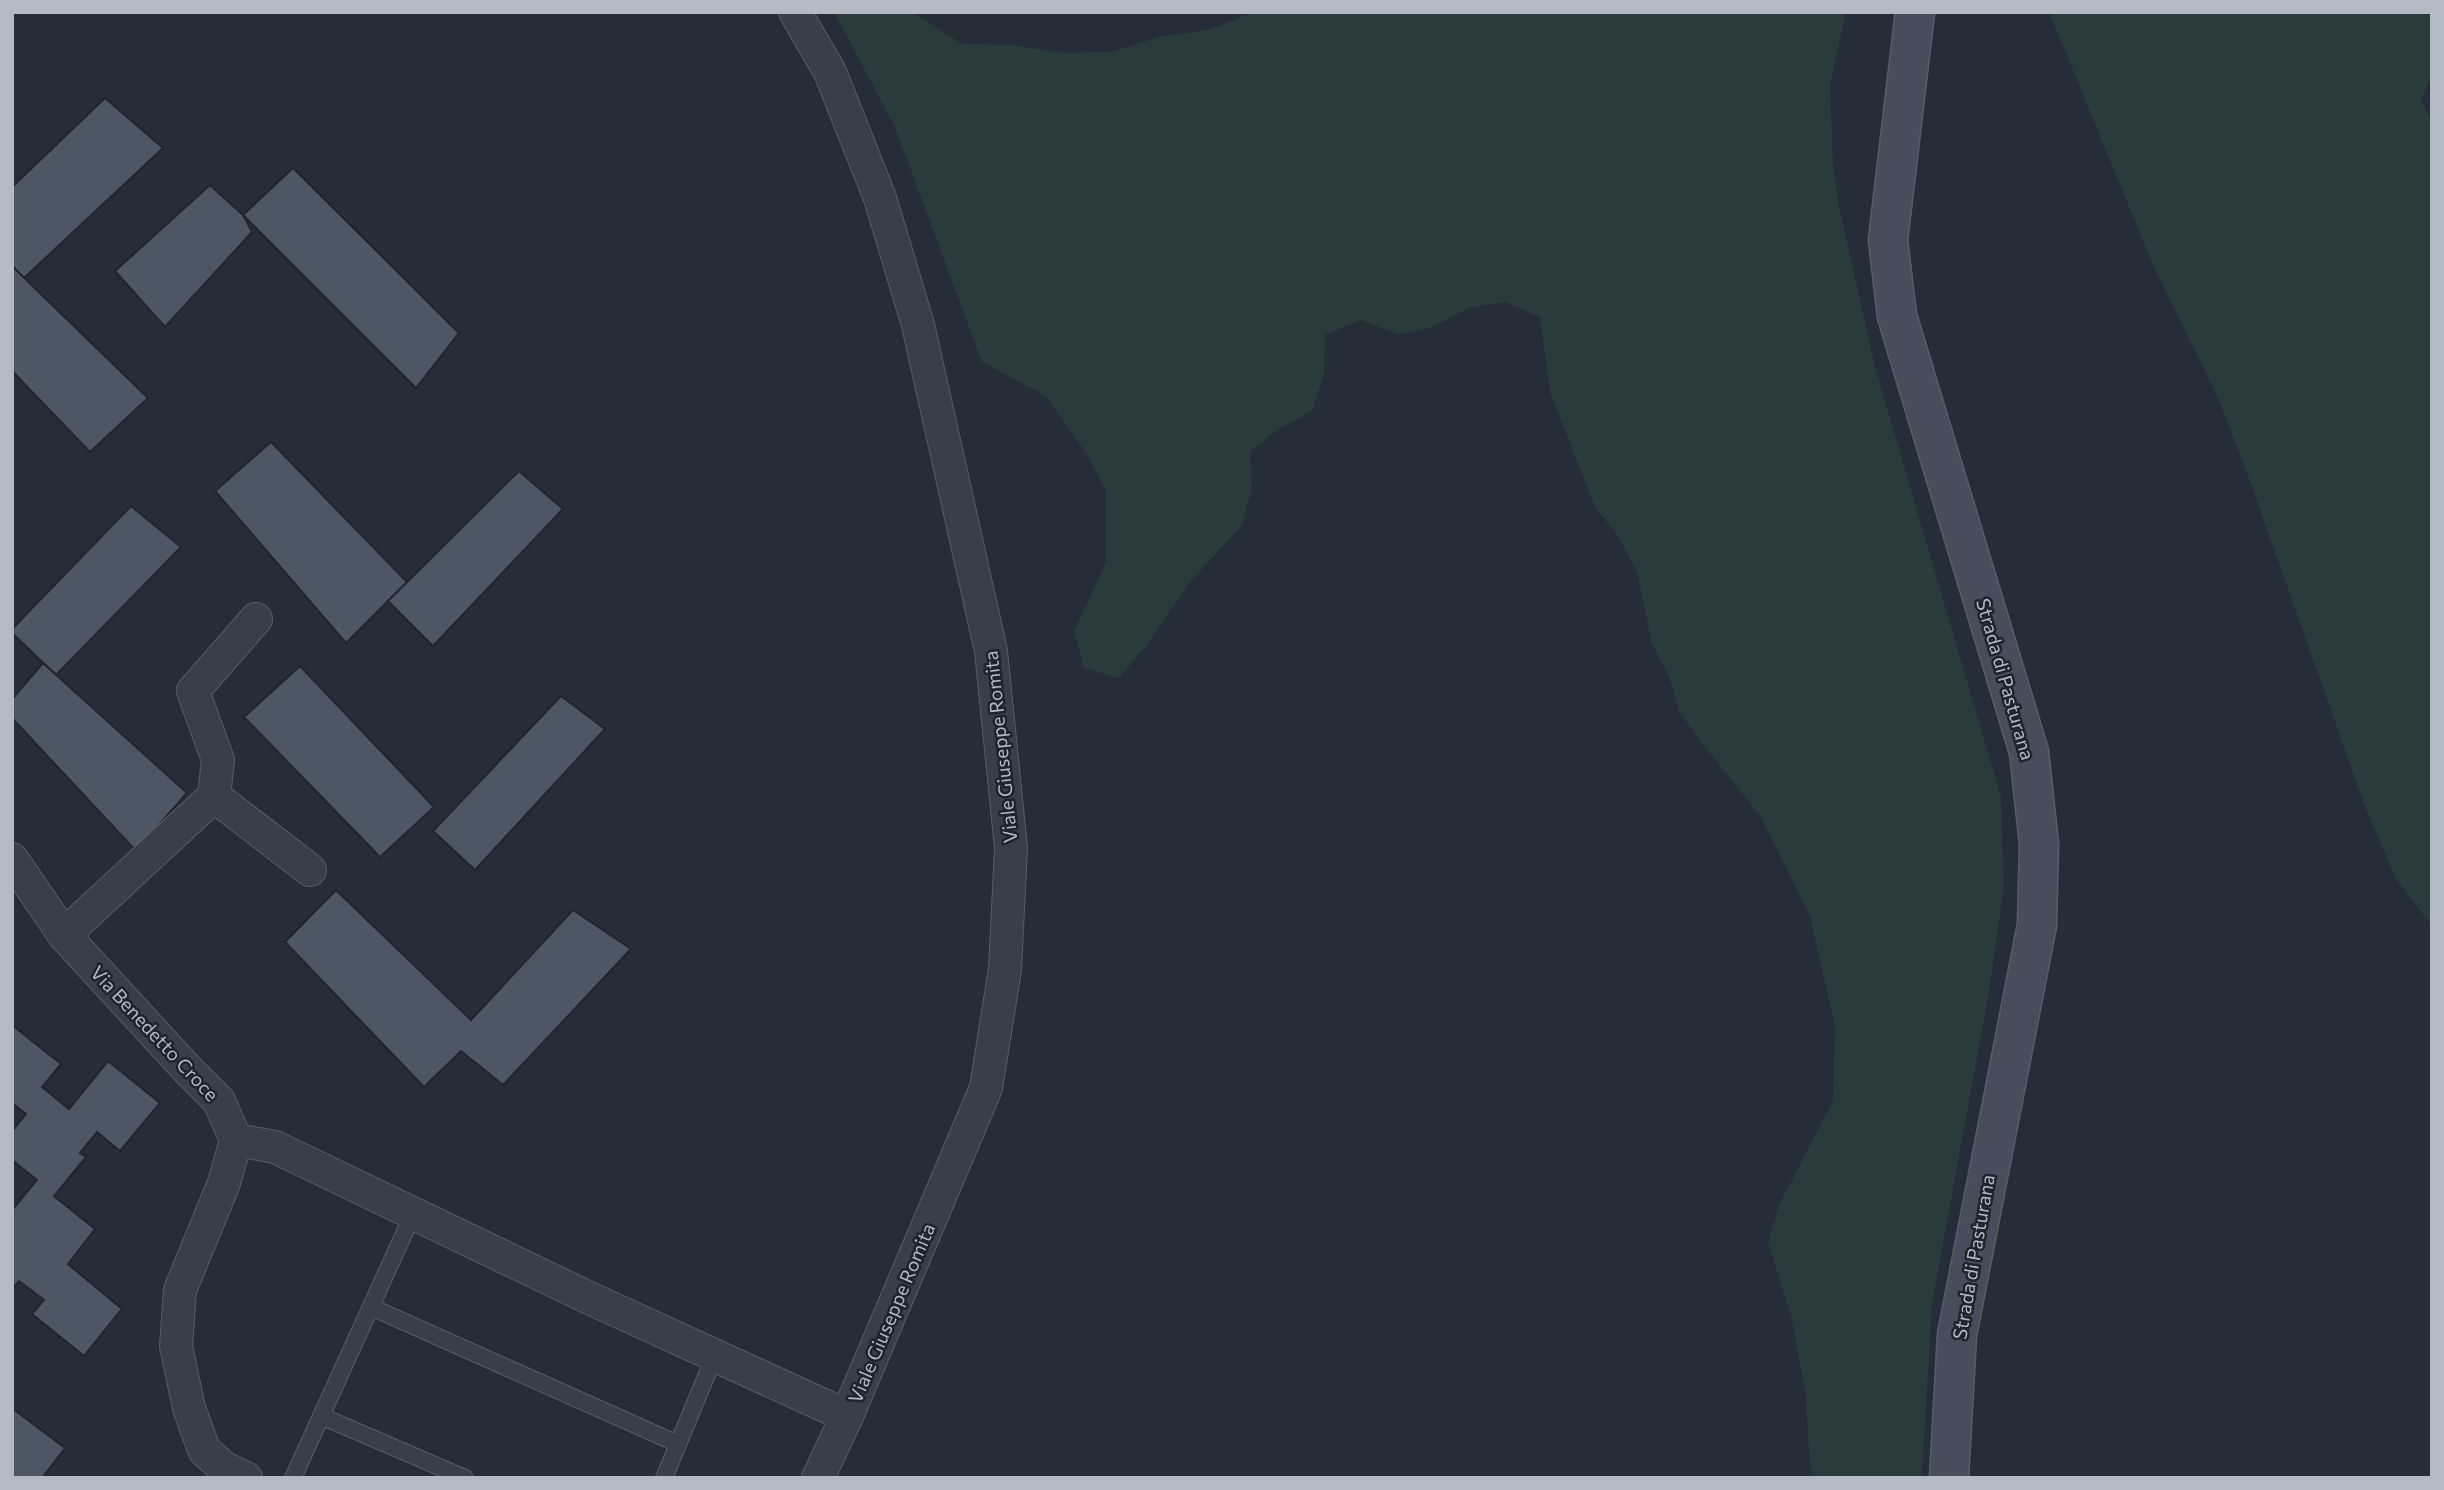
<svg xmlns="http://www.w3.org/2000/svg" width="2444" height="1490" font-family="Commissioner,sans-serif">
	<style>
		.green { fill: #2a3b3b }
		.building { fill: #4d5763; stroke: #1f262f; stroke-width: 2 }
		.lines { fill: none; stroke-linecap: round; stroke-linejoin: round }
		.service-casing { stroke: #565d66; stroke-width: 18 }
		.minor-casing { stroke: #565d66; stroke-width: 34 }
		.secondary-casing { stroke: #565d66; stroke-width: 41 }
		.service { stroke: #383f48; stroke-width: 16 }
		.minor { stroke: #383f48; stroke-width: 32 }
		.secondary { stroke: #474e5b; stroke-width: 38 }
		.labels { text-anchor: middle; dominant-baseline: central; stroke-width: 5; stroke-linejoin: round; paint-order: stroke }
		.street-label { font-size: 19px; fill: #b3bac4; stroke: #1d242d }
	</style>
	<rect width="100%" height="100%" fill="#252d38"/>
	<g class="green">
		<path d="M 834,12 L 913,12 L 962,44 L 1012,45 L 1063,53 L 1111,52 L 1159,37 L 1208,30 L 1254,12 L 1846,12 L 1830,85 L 1833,164 L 1838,201 L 1875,367 L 2001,797 L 2004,886 L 1989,992 L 1932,1304 L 1922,1478 L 1814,1478 L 1810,1465 L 1805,1390 L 1791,1316 L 1768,1242 L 1779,1205 L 1833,1101 L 1835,1027 L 1810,916 L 1761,817 L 1701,742 L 1679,711 L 1669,676 L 1652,644 L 1637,572 L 1619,537 L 1595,507 L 1550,392 L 1540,317 L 1505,302 L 1468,308 L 1433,327 L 1399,335 L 1361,320 L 1325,335 L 1324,374 L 1312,411 L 1279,429 L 1250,451 L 1252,488 L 1242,525 L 1190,582 L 1146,646 L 1119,678 L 1084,668 L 1074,631 L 1106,562 L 1106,491 L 1088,456 L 1046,396 L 982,362 L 895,127 Z"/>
		<path d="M 2049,12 L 2432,12 L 2432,72 L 2421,102 L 2432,121 L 2432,926 L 2396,879 L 2366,809 L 2247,473 L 2219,400 L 2153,265 Z"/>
	</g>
	<g class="building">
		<path d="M 105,98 L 163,148 L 24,278 L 12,266 L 12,187 Z"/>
		<path d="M 293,168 L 459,333 L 416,388 L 243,215 Z"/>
		<path d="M 210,185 L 243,215 L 252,232 L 165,327 L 115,271 Z"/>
		<path d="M 12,266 L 148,398 L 90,452 L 12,371 Z"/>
		<path d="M 271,442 L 407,582 L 346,643 L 215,491 Z"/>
		<path d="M 519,471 L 563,509 L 433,646 L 388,601 Z"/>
		<path d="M 131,506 L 181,547 L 56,675 L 12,633 L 12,629 Z"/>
		<path d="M 43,663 L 187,793 L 136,851 L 12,718 L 12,699 Z"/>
		<path d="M 300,666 L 434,807 L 380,857 L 244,717 Z"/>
		<path d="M 561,696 L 605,729 L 475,870 L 433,831 Z"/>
		<path d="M 336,890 L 471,1020 L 573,910 L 631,949 L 503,1085 L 461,1051 L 424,1087 L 285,942 Z"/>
		<path d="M 12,1025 L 61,1064 L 42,1087 L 69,1109 L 108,1061 L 160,1103 L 120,1151 L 97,1132 L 80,1153 L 86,1157 L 54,1196 L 95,1229 L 68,1264 L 122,1309 L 84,1356 L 32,1314 L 44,1300 L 19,1281 L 12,1289 L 12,1210 L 37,1180 L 12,1160 L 12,1131 L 26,1114 L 12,1103 Z"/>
		<path d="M 12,1408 L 65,1448 L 42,1478 L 12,1478 Z"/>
	</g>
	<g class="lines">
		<g class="service-casing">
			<g id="service">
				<path d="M 371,1307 L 678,1444"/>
				<path d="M 321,1416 L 465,1478"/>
				<path d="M 293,1478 L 413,1214"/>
				<path d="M 664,1478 L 715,1355"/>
			</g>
		</g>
		<g class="minor-casing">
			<g id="minor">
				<path d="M 795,12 L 830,72 L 880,198 L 918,325 L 991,651 L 1011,848 L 1005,969 L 986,1088 L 847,1416 L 818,1478"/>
				<path d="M 214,796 L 310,870"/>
				<path d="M 12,859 L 64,935 L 188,1070 L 219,1101 L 236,1140 L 224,1183 L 180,1290 L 176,1346 L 189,1408 L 204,1450 L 223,1467 L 246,1478"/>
				<path d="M 64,935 L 214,796 L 218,760 L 193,691 L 256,619"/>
				<path d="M 236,1140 L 275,1147 L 585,1296 L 847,1416"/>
			</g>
		</g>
		<g class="secondary-casing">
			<path id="secondary" d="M 1915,12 L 1888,240 L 1897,316 L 2029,752 L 2039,844 L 2037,925 L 1957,1335 L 1949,1478"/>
		</g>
		<use href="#service" class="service"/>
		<use href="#minor" class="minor"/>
		<use href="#secondary" class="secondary"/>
	</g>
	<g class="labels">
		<g class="street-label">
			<text transform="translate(2006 679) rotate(74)">Strada di Pasturana</text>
			<text transform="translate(1000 747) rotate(-96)">Viale Giuseppe Romita</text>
			<text transform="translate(155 1033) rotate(47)">Via Benedetto Croce</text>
			<text transform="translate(1973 1257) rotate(-80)">Strada di Pasturana</text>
			<text transform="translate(891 1313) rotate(-67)">Viale Giuseppe Romita</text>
		</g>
	</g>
	<rect width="2444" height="1490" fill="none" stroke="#b3bac4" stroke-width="28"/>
</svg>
